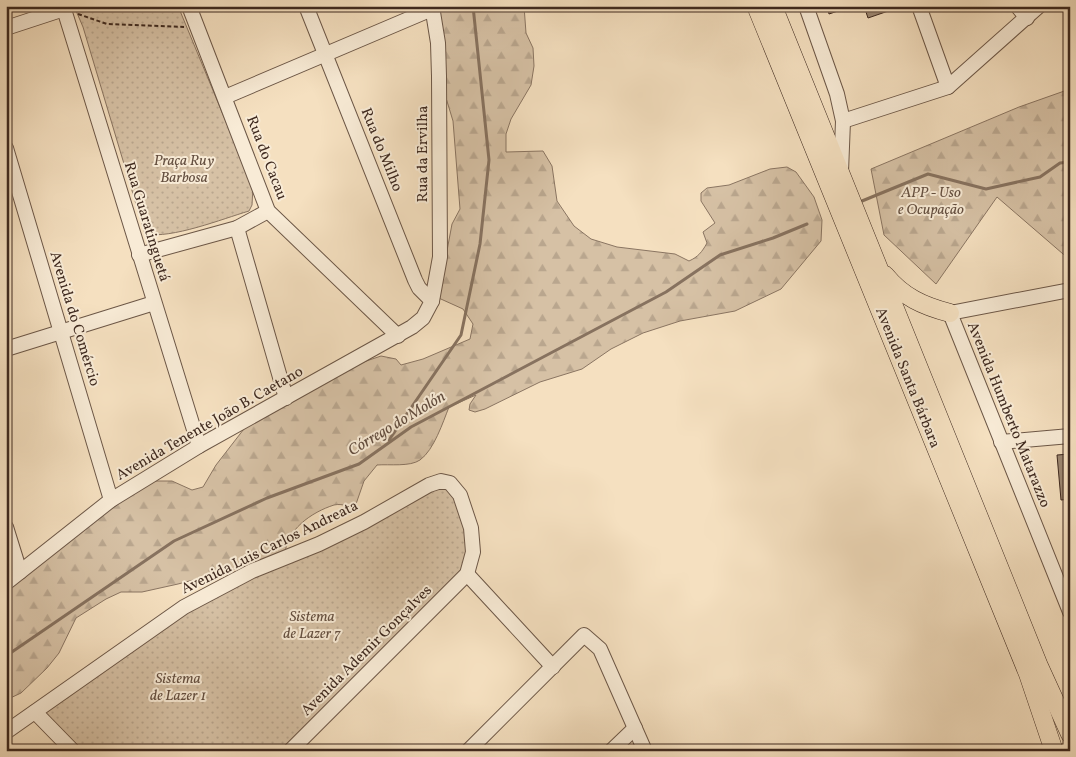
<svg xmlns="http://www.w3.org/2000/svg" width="1076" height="757" font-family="Vollkorn,serif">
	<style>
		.forest { fill: url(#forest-firs); stroke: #8a7562 }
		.park { fill: url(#park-dots); stroke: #8a7562 }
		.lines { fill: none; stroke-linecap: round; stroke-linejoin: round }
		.stream { stroke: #87725f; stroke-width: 3 }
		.building { fill: #9d8873; stroke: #3e291f }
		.minor-casing { stroke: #6c5747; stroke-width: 16 }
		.major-casing { stroke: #3e291f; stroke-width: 19 }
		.path { stroke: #3e291f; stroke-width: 2; stroke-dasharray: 4 2.5; stroke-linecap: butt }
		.minor { stroke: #f8ebd6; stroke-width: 14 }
		.major { stroke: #f5e0c0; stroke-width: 18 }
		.labels { text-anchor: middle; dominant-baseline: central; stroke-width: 4; stroke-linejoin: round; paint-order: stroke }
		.street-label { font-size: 15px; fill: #3e291f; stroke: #f8ebd6 }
		.park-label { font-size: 15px; font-style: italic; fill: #644f40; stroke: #f8ebd6 }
		.water-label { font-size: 16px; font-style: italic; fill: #624d3f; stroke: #f8ebd6 }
	</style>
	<defs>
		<pattern id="forest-firs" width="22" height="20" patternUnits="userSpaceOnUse" patternTransform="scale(1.25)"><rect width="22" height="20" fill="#d6c1a5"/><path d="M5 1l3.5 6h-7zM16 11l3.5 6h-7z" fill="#b9a68e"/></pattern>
		<pattern id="park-dots" width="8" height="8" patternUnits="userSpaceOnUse" patternTransform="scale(1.25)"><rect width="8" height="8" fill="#d6c1a5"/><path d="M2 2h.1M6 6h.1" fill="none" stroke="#b9a68e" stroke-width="1.8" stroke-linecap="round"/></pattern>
	</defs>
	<rect width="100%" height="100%" fill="#f5e0c0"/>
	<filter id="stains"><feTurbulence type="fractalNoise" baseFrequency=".004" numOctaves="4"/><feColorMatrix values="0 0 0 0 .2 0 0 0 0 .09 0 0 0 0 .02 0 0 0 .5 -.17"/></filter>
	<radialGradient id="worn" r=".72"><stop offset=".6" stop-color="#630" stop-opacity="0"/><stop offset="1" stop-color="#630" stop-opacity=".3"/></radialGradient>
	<g class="forest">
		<path d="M 440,6 L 524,6 L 526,33 L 533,48 L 534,66 L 531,85 L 511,119 L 506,134 L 506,152 L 543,151 L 552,166 L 557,201 L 574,226 L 591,239 L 617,247 L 675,254 L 689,261 C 698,257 702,252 707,243 L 703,232 L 715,223 L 701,201 L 701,193 L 707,188 L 729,185 L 770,169 L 787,167 L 796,172 L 814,197 L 822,220 L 821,241 L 781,289 L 735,311 L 680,321 L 643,333 L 611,349 L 582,369 L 540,382 L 485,409 L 475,412 L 469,410 L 470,404 L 476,395 L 449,407 C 443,422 434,450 420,460 C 410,467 389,464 377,465 L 364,481 L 356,504 C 348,508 343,503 334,505 C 312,512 285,530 285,556 L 178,584 L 142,592 L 121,592 L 106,599 L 76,618 L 59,653 L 47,668 L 21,693 L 6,700 L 6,587 L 122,495 L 155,481 L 172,481 L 192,490 L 203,487 L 216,465 L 247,425 L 337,371 L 381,356 L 396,359 L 401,365 L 423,359 L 470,339 L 473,324 L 463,309 L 432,295 L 446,256 L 452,224 L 460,209 L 453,121 L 443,88 Z"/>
		<path d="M 1070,89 L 1070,260 L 997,197 L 936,284 L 884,235 L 871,169 L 1019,107 Z"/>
	</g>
	<g class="park">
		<path d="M 74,6 L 178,6 L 253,187 L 252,205 L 249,211 C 222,219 172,239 145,234 L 83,27 Z"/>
		<path d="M 450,483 L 471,528 L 467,574 L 290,751 L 73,751 L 35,712 L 184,607 L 403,499 Z"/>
	</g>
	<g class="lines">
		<g class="stream">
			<path d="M 862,201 L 928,174 L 986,189 L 1040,177 L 1060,163 L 1070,162"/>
			<path d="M 389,440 L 461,335 L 480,244 L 489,160 L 473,6"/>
			<path d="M 6,656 L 174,541 L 267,498 L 359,464 L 411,427 L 666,292 L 720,255 L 773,238 L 807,224"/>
		</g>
	</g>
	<g class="building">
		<path d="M 827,6 L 853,6 L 829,14 Z"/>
		<path d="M 864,6 L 897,6 L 897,8 L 868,18 Z"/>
		<path d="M 1070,454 L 1070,501 L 1070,499 L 1061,500 L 1057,455 Z"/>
	</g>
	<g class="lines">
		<g class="minor-casing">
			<g id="minor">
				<path d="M 63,6 L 199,446"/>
				<path d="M 189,6 L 268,211 L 398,336"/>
				<path d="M 306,6 L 415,280 L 419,288 L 432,301"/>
				<path d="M 806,6 L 837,94 L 843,121 L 841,172"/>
				<path d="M 919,6 L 948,87"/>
				<path d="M 1017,6 L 1027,18"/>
				<path d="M 6,28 L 64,9"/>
				<path d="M 225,97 L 432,9 L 431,6"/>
				<path d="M 843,121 L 948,87 L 1039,6"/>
				<path d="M 6,148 L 111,500"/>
				<path d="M 237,228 L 286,398"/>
				<path d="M 139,255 L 237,228 L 268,211"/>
				<path d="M 1070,290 L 950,313 L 1070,612"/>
				<path d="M 6,349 L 154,303"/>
				<path d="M 1001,442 L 1070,436"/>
				<path d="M 6,527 L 20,572"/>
				<path d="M 467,574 L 553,667"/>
				<path d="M 6,583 L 111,500 L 199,446 L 412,327 L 423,318 L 432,301 L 440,257 L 439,76 L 438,43 L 432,6"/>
				<path d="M 35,712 L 73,751"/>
				<path d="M 6,732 L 184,607 L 252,571 L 319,544 L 364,522 L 429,485 L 441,481 L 450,483 L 460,495 L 471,528 L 473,552 L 467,574 L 290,751"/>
				<path d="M 468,751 L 584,635 L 600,649 L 645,751"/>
				<path d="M 611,751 L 635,728"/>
			</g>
		</g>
		<g class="major-casing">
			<g id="major">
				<path d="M 756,6 L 1028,674 L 1054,751"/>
				<path d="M 773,6 L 1039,666 L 1070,734"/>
				<path d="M 885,275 C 903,297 923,306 950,313"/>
			</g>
		</g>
		<path class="path" d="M 78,14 L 107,24 L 184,27"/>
		<use href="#minor" class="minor"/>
		<use href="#major" class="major"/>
	</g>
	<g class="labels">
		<g class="street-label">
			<text transform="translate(381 150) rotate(68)">Rua do Milho</text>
			<text transform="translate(423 154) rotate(-90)">Rua da Ervilha</text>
			<text transform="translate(266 158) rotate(69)">Rua do Cacau</text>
			<text transform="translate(146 222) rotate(73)">Rua Guaratinguetá</text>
			<text transform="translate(74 319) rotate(73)">Avenida do Comércio</text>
			<text transform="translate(907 378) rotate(68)">Avenida Santa Bárbara</text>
			<text transform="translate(1008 415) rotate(68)">Avenida Humberto Matarazzo</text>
			<text transform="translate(210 424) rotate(-30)">Avenida Tenente João B. Caetano</text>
			<text transform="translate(270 548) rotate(-26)">Avenida Luis Carlos Andreata</text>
			<text transform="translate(367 651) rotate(-45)">Avenida Ademir Gonçalves</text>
		</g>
		<g class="park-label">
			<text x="184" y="161">Praça Ruy<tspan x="184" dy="17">Barbosa</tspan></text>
			<text x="931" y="193">APP - Uso<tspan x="931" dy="17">e Ocupação</tspan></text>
			<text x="312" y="617">Sistema<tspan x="312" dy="17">de Lazer 7</tspan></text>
			<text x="178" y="679">Sistema<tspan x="178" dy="17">de Lazer 1</tspan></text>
		</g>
		<g class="water-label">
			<text transform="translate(397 424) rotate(-31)">Córrego do Molón</text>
		</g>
	</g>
	<rect width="1076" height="757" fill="none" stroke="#f5e0c0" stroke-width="25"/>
	<rect x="8" y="8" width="1061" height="742" fill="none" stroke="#3e291f" stroke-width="2.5"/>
	<rect x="12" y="12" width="1051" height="732" fill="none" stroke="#3e291f"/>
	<rect width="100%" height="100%" filter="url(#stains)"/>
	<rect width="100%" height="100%" fill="url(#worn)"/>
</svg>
